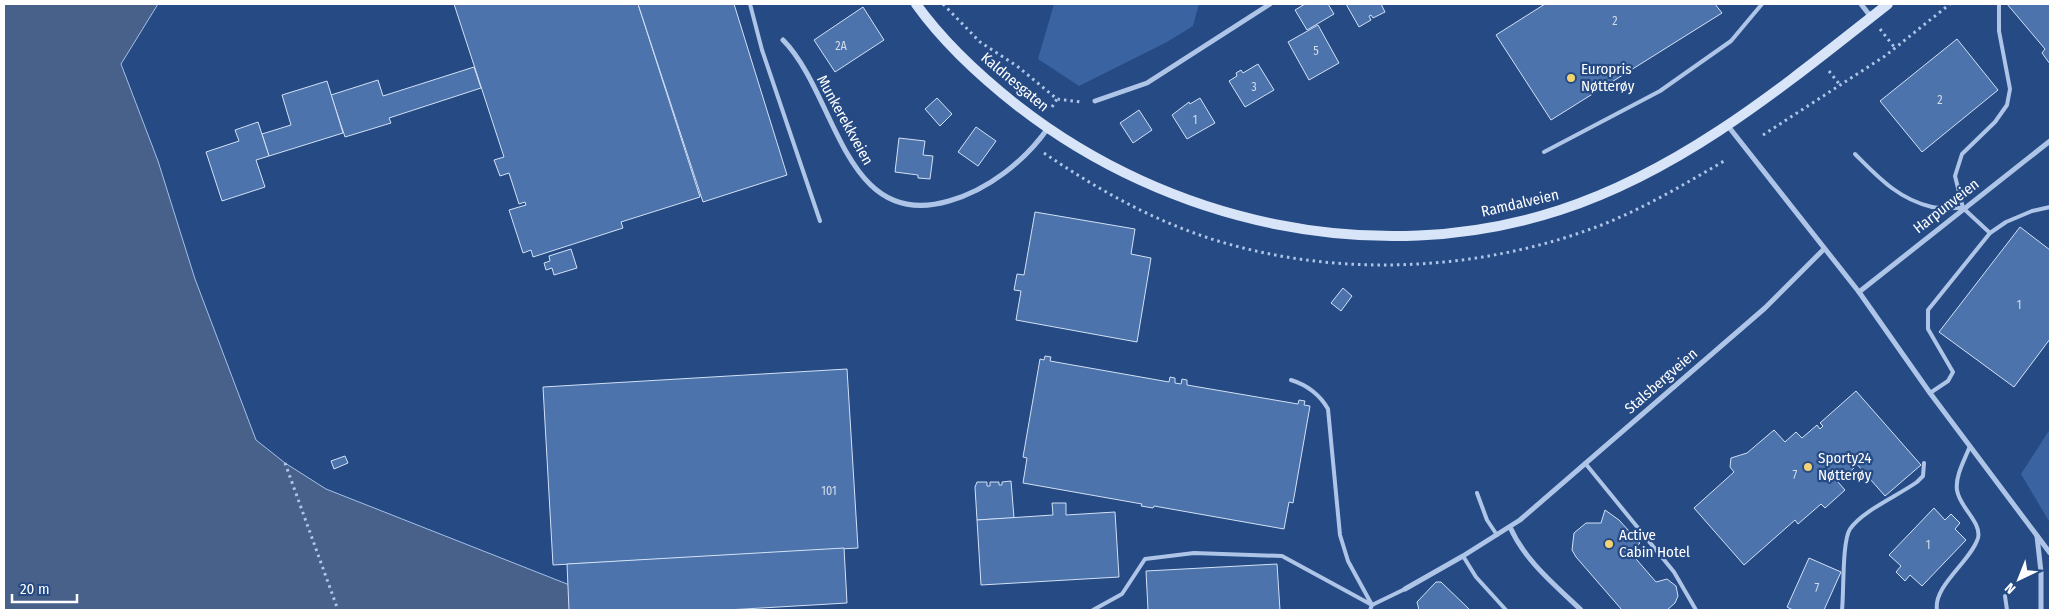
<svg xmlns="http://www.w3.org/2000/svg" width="2054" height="614" font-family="'Fira Sans Condensed',sans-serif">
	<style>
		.green { fill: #3963a1 }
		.water { fill: #47618b; stroke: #a3c0e9 }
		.building { fill: #4d73ac; stroke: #d2e1f6 }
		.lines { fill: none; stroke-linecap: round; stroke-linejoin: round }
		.path { stroke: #aec5e8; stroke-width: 3; stroke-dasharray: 2.5 4; stroke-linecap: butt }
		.service { stroke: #aec5e8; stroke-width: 4 }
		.minor { stroke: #aec5e8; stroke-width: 5 }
		.secondary { stroke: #d8e4f7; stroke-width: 10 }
		.poi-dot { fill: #f2d372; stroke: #254a84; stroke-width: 2 }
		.labels { text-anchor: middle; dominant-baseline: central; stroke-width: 4.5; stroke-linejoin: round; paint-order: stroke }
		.number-label { font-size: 12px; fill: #d2dcea }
		.poi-label { font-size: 15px; fill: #fff; stroke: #254a84; text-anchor: start }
		.street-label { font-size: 15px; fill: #fff; stroke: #254a84 }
	</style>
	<rect width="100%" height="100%" fill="#254a84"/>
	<g class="green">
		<path d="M 1054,4 L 1199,4 L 1193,26 L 1167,42 L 1079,86 L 1038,59 Z"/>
		<path d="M 2050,429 L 2050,523 L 2021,474 Z"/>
	</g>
	<path class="water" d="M 4,4 L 158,4 L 121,64 L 158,161 L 195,279 L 256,440 L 285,463 L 326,489 L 595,595 L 622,610 L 4,610 Z"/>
	<g class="building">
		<path d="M 454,4 L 638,4 L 700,197 L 621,222 L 623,228 L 533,257 L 531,250 L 523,253 L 509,210 L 526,205 L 525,202 L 519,204 L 509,173 L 500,176 L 494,160 L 504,157 Z"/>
		<path d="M 638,4 L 734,4 L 787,175 L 703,202 Z"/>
		<path d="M 1305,4 L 1328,4 L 1334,14 L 1307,30 L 1295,10 Z"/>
		<path d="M 1346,4 L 1381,4 L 1385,12 L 1373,18 L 1371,15 L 1369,16 L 1371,20 L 1359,27 Z"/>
		<path d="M 1545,4 L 1715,4 L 1722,13 L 1551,120 L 1496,35 Z"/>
		<path d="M 2007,4 L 2050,4 L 2050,64 L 2042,53 L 2045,49 Z"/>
		<path d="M 863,7 L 884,40 L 835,72 L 814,40 Z"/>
		<path d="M 1318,25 L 1339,63 L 1309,80 L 1288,42 Z"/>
		<path d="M 1957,39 L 1998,90 L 1922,152 L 1880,101 Z"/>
		<path d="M 1258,64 L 1274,90 L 1245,107 L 1229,81 L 1237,76 L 1236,73 L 1241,70 L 1243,73 Z"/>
		<path d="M 474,67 L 481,88 L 389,118 L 391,123 L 345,137 L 331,95 L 378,80 L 383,96 Z"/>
		<path d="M 327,81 L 343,133 L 269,156 L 262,134 L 291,125 L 282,95 Z"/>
		<path d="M 937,98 L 952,114 L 940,126 L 925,109 Z"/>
		<path d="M 1200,98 L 1215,123 L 1187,139 L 1172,115 L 1189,102 L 1190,104 Z"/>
		<path d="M 1139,110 L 1152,130 L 1133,143 L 1120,123 Z"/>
		<path d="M 258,122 L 269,156 L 256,160 L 265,187 L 222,201 L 206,152 L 239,141 L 235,130 Z"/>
		<path d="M 976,127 L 996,141 L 978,166 L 958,152 Z"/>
		<path d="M 899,138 L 925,141 L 923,155 L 933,156 L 930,179 L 918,178 L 918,175 L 895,172 Z"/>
		<path d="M 1035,212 L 1135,229 L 1131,254 L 1151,258 L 1137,342 L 1016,320 L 1021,291 L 1014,290 L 1017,274 L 1024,275 Z"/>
		<path d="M 2020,227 L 2050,250 L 2050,339 L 2014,387 L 1939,332 Z"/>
		<path d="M 571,249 L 577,268 L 554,275 L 552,268 L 546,270 L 544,263 L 550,261 L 549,256 Z"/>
		<path d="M 1343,288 L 1352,296 L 1341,311 L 1331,303 Z"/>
		<path d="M 1045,356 L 1051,357 L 1050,361 L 1169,382 L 1170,377 L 1175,378 L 1175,383 L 1181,384 L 1182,379 L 1187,380 L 1187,385 L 1298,404 L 1299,400 L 1305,401 L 1304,405 L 1310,406 L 1293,503 L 1289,502 L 1284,529 L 1154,506 L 1153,508 L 1141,506 L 1142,504 L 1023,483 L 1027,458 L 1023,457 L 1040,359 L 1044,360 Z"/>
		<path d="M 847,369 L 858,548 L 553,565 L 543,387 Z"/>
		<path d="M 1856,391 L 1921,465 L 1885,496 L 1855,462 L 1852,465 L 1854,468 L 1838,482 L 1845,490 L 1825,508 L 1821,504 L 1798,524 L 1795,520 L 1744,565 L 1694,508 L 1734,472 L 1730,467 L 1731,458 L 1747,453 L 1774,430 L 1785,442 L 1796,432 L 1802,438 L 1817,425 L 1820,429 L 1823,426 L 1820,423 Z"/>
		<path d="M 345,456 L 348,463 L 334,469 L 331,461 Z"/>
		<path d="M 1011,481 L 1014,518 L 977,520 L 975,487 L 977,482 L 987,482 L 987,486 L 990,486 L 990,482 L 999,482 L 999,485 L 1002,485 L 1002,482 Z"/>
		<path d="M 1052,503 L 1066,503 L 1066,515 L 1115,512 L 1119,577 L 981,585 L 977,520 L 1053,515 Z"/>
		<path d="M 1934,508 L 1945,520 L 1951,514 L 1960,523 L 1955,529 L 1966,540 L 1922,586 L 1910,575 L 1905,581 L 1896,572 L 1901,566 L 1889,555 Z"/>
		<path d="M 1605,510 L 1619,520 L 1640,543 L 1630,552 L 1656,582 L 1667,579 L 1676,586 L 1678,596 L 1675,603 L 1667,610 L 1622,610 L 1576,557 L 1572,550 L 1574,533 L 1586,523 L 1601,523 Z"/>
		<path d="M 844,548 L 847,603 L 727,610 L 569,610 L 567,564 Z"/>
		<path d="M 1809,558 L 1841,572 L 1824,610 L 1793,610 L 1787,607 Z"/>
		<path d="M 1277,564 L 1280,610 L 1148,610 L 1146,571 Z"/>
		<path d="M 1436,582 L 1441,582 L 1470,610 L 1419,610 L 1417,602 Z"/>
	</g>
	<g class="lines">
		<g class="path">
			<path d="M 943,4 L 980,42 L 1017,66 L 1057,99 L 1081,102"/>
			<path d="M 1880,29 L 1895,48"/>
			<path d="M 1829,71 L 1840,85"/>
			<path d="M 1052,107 L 1057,99"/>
			<path d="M 1763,135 L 1885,56 L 1950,4"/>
			<path d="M 1044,153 C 1088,183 1136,211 1186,230 C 1317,280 1474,275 1604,224 C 1646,207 1685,184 1724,161"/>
			<path d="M 285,463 L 338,610"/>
		</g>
		<g class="service">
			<path d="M 750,4 L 762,50 L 820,221"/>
			<path d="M 1544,152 L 1660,91 L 1731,41 L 1762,4"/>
			<path d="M 1855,154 C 1878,177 1898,199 1932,207 C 1941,209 1953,208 1963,208"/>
			<path d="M 1990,233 L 1963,208 L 1955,176 L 1962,154 L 1995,122 L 2007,105 L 2010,89 L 1999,31 L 1999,4"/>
			<path d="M 1930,393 L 1948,381 L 1953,372 L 1928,329 L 1928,310 L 1990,233 L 2006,222 L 2032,211 L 2050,207"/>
			<path d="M 1585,463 L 1674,572 L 1696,610"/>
			<path d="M 1477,493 L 1487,520 L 1497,535"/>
			<path d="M 1463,556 L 1476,577 L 1506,610"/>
			<path d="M 2005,596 L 2007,610"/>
			<path d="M 1093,610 L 1122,594 L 1145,559 L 1194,553 L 1282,556 L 1372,605 L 1348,561 L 1340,535 L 1328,409 C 1320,395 1307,385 1291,380"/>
			<path d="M 1370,610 L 1372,605 L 1405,589"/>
			<path d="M 1842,610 C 1844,592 1842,541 1850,529 C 1862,511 1899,495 1917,482 L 1923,476 L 1924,463"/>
			<path d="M 1937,610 C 1933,586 1971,561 1978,538 C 1982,522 1959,507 1957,490 C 1955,476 1965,459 1970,446"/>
		</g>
		<g class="minor">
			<path d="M 1861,4 L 1871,17"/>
			<path d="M 783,40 C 837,94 843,232 949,201 C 988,190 1025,161 1048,128"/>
			<path d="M 1095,101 L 1147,83 L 1270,4"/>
			<path d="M 1728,126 L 1859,292 L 1930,393 L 2050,553"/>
			<path d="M 1859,292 L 2050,141"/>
			<path d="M 1510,527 C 1525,561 1555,585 1581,610"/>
			<path d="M 2037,536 L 2041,572 L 2041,610"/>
			<path d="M 1405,589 L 1463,556 L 1520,520 L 1765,308 L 1824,249"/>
		</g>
		<path class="secondary" d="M 916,4 C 944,43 981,77 1018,106 C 1168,223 1376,270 1560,210 C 1685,169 1786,84 1888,4"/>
	</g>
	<g class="poi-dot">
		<circle cx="1571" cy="78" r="5"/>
		<circle cx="1808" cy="467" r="5"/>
		<circle cx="1609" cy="544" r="5"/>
	</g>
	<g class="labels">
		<g class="number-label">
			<text x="1615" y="21">2</text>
			<text x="841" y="46">2A</text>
			<text x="1316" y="51">5</text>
			<text x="1254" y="87">3</text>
			<text x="1940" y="100">2</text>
			<text x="1195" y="120">1</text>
			<text x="2019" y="305">1</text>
			<text x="1795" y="475">7</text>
			<text x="829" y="491">101</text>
			<text x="1928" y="545">1</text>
			<text x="1817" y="588">7</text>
		</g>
		<g class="poi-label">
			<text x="1581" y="69">Europris<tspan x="1581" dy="17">Nøtterøy</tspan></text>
			<text x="1818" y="458">Sporty24<tspan x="1818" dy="17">Nøtterøy</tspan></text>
			<text x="1619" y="535">Active<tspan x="1619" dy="17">Cabin Hotel</tspan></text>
		</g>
		<g class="street-label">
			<text transform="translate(1015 82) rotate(40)">Kaldnesgaten</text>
			<text transform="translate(845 120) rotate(61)">Munkerekkveien</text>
			<text transform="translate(1520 203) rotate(-13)">Ramdalveien</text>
			<text transform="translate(1946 206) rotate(-38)">Harpunveien</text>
			<text transform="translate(1661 381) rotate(-41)">Stalsbergveien</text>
		</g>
	</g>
	<rect width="2054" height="614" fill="none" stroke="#ffffff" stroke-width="10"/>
	<g transform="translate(2019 579) rotate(223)" stroke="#254a84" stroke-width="4" paint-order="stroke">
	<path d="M0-4L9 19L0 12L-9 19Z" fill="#ffffff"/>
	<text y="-8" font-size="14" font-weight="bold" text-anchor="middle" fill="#ffffff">N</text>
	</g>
	<path d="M12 594v8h65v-8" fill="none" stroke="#ffffff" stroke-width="2.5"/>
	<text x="20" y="594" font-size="15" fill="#ffffff" stroke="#254a84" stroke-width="4" paint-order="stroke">20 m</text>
</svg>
